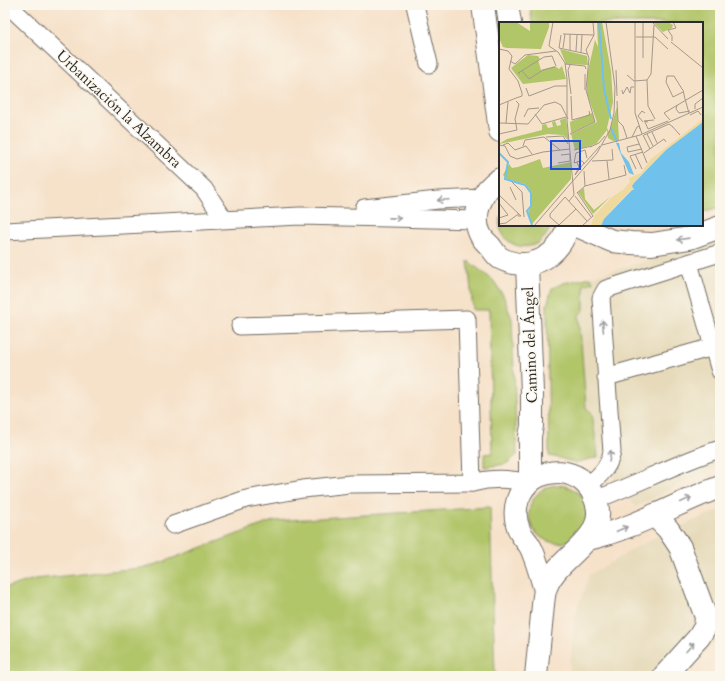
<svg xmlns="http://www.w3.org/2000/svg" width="725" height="681" font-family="Cardo,serif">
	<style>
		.built { fill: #e6daba }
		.green { fill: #b1c569; stroke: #6e784a }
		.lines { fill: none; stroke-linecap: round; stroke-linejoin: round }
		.street-casing { stroke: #726b62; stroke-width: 19 }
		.secondary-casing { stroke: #726b62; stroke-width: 24 }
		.primary-casing { stroke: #726b62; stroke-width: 24 }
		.street { stroke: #fff; stroke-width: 17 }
		.secondary { stroke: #fff; stroke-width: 22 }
		.primary { stroke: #fff; stroke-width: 22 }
		.oneway { stroke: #a0a0a0 }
		.labels { text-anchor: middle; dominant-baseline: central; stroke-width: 3; stroke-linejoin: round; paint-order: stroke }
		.street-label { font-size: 15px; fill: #2b2b2b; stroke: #fbf7ec }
		.inset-river { fill: none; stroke: #70c1ec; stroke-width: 2 }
		.inset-road { fill: none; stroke: #a5988a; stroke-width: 1 }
		.view { fill: #1d4ed8; fill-opacity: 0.15; stroke: #1d4ed8; stroke-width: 2 }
		.inset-edge { fill: none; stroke: #2b2b2b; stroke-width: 2 }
	</style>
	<rect width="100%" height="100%" fill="#fbf7ec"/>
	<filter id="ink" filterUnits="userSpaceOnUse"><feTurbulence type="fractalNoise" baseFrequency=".025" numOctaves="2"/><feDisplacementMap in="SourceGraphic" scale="8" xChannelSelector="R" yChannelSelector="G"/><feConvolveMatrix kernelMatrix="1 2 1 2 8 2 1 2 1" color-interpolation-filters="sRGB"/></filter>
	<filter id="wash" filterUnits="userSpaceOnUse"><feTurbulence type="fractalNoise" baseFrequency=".012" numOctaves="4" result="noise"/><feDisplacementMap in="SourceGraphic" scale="16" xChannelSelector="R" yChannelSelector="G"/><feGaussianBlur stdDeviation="0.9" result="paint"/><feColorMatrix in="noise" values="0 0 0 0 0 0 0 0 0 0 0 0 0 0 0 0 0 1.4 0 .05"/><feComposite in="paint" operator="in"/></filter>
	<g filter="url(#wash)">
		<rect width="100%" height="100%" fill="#f6e1c9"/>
		<g class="built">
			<path d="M 720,240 L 720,467 L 694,477 L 636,507 L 598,457 L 592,413 L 586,408 L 579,315 L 584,310 L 584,285 L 592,282 L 591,277 Z"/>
			<path d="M 720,511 L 720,635 L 684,676 L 569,676 L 575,616 L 589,575 L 651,539 L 710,514 Z"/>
		</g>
		<g class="green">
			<path d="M 530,5 L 720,5 L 720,207 L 702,212 L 702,23 L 532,23 Z"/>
			<path d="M 500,217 L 500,225 L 551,225 C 540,260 495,249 500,217 Z"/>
			<path d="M 468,261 L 493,280 L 503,295 L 512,319 L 517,455 L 506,464 L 484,467 L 484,454 L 492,453 L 489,310 L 473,310 Z"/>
			<path d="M 591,277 L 593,282 L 584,285 L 584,310 L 579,315 L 586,408 L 592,413 L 598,457 L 574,463 L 560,458 L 549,456 L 547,305 L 552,288 L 564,283 Z"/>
			<circle cx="558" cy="514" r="29"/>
			<path d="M 490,507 L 495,676 L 5,676 L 5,588 L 35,579 L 149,567 L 273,521 Z"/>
		</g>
	</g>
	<g filter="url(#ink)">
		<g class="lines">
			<g class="street-casing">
				<g id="street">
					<path d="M 8,5 L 204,189 L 224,219"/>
					<path d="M 415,5 L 429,64"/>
					<path d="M 364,208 L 438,200 L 482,198"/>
					<path d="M 5,231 L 300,216 L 477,220"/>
					<path d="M 689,263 L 720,371"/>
					<path d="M 606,377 L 720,345"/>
					<path d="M 472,483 C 491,478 509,478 528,483"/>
					<path d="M 588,486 C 600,475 608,469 612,452 L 601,298 L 606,289 L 720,253"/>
					<path d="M 595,500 C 637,484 677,463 720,449"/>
					<path d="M 173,525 L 246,499 L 303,489 L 350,484 L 472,483 L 467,319 L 240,326"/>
				</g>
			</g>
			<g class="secondary-casing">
				<g id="secondary">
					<path d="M 483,5 L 500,131"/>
					<path d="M 507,5 L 510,23"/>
					<path d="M 500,179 C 482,189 471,215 480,234 C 482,239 487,243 490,246 C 493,250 496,255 500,258 C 530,274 561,256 568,225"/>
					<path d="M 527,264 L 532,392 L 532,426 L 530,436 L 530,482"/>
					<path d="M 654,515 L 668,529 L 680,547 L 706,617 L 705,627 L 699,637 L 664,676"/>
					<path d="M 588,539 C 634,529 676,503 720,487"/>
					<path d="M 536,676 C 538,656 540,636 542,615 C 543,608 543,599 545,591 C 553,557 610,541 596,501 C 593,492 588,484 580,479 C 568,471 553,470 539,476 C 518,485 510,511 520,532 C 522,536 525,539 527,542 C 531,546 533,553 535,558 C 539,569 542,580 545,590"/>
				</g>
			</g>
			<g class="primary-casing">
				<path id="primary" d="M 575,225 L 612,241 L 631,243 L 652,244 L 690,238 L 720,227"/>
			</g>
			<use href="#street" class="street"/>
			<use href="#secondary" class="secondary"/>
			<use href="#primary" class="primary"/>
		</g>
		<defs><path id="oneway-shaft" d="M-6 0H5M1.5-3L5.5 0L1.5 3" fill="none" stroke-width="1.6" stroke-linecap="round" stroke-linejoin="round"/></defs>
		<g class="oneway">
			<use href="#oneway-shaft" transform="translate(443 200) rotate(177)"/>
			<use href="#oneway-shaft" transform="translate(395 218) rotate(1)"/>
			<use href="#oneway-shaft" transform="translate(683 239) rotate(172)"/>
			<use href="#oneway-shaft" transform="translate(603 326) rotate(-94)"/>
			<use href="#oneway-shaft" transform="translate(610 456) rotate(-81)"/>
			<use href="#oneway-shaft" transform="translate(686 500) rotate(-25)"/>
			<use href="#oneway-shaft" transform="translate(622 529) rotate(-23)"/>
			<use href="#oneway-shaft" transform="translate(690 647) rotate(-49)"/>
		</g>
	</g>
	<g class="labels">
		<g class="street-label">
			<text transform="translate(119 109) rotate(43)">Urbanización la Alzambra</text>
			<text transform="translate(530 345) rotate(-92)">Camino del Ángel</text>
		</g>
	</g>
	<g transform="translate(499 22)">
		<rect width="204" height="204" fill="#f6e1c9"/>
		<path d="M 0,0 L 17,0 L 31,9 L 31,0 L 50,0 L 50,5 L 42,27 L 8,26 L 4,25 L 0,16 ZM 98,0 L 103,0 L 112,49 L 114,80 L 108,106 L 110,110 L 118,85 L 120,118 L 114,119 L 109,116 L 108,108 L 97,122 L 76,128 L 72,112 L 98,100 L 88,72 L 88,53 L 96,18 L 99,25 ZM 154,0 L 169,0 L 174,3 L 173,6 L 164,10 ZM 61,27 L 88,34 L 89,43 L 67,42 ZM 29,33 L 39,34 L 41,37 L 39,38 L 42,48 L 56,44 L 60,47 L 63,44 L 67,57 L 24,62 L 12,46 ZM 93,91 L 96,100 L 72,111 L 71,100 ZM 67,96 L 70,119 L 64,113 L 49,112 L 0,122 L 8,117 L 43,108 L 43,103 L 47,102 L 49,106 L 54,105 L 53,100 L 56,99 L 58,104 L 62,103 L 61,98 ZM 41,137 L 44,146 L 72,140 L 72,157 L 33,202 L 29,190 L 32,184 L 33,171 L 26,162 L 8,157 L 4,153 L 10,142 L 13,146 L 19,145 ZM 85,166 L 86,177 L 95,188 L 111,175 L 94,192 L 79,170 Z" fill="#b1c569"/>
		<path d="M 204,97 L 204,100 L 167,128 L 135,161 L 133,164 L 135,168 L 132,168 L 111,190 L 102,204 L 92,204 L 95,194 L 113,175 L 125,167 L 131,160 L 130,156 L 142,151 L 152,137 Z" fill="#eeda9e"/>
		<path d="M 204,100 L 204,204 L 102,204 L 105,197 L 133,168 L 135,168 L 133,164 L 135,161 L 167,128 ZM 117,121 L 120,121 L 122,131 L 130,140 L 135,153 L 130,151 Z" fill="#70c1ec"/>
		<path class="inset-river" d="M 100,0 L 105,67 L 112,97M 112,106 L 118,120M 0,131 L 9,140 L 6,157 L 26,163 L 32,171 L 32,184 L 28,189 L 33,203"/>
		<path class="inset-road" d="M 54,0 L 50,24 L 59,30 L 66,41 L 68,57 L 68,98 L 75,173 L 70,179M 136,0 L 136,91 L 143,112M 144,0 L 144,36M 153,0 L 169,17M 155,3 L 152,52 L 148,58 L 149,84 L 156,97M 64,12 L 95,13M 71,12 L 71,28M 137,15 L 156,15 L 169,27M 173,19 L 173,14 L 169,8 L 177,6 L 174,0M 172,20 L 204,46M 60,26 L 88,32M 60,26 L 62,13M 64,26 L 66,12M 0,27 L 9,29 L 13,34 L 10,47 L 19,59 L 23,71 L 23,74 L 17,76M 77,29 L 78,13M 82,31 L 83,13M 11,39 L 16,42 L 26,33 L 57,29M 66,42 L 86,44 L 87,47M 71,43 L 69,48 L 72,72M 117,48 L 118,74M 23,49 L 30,57 L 44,48 L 56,45M 21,51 L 19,51 L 45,35 L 53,34 L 57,44M 128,53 L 135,59 L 148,58M 0,59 L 0,75M 27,66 L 30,74 L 56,64 L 68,64M 86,68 L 86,52M 123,68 L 124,72 L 128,65 L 131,71 L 132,65 L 135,65M 184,70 L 174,75 L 167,60 L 168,54 L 175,54 L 183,67 L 184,68 L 186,77 L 190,91M 72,74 L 73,98 L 91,93 L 90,89M 118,79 L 119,99 L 124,104 L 128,116M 0,83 L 17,76M 178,83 L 177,87 L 180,91 L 191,89M 196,87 L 196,82 L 204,76M 36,92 L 43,102 L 67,95M 191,93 L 199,89 L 202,93M 25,95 L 29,87 L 40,86M 171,98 L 165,91 L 204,68M 144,100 L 139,94 L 143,89 L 146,91M 146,100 L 149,107 L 169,99M 149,100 L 145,99 L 155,98M 0,101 L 29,102 L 45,83 L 56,80 L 62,83 L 69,97M 7,101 L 9,80M 173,104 L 181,113M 153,110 L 158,121M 0,112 L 18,108 L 16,97 L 20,82 L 17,79M 71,112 L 96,100 L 87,68 L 90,36 L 87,28 L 95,13 L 94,0M 148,112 L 154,124M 144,113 L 151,127M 145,113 L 170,102 L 174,105M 137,114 L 148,141M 47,115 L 64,114 L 69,122M 133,115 L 138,105 L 140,104 L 141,107M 140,122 L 128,125 L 129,130 L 143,127M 0,123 L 6,124 L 11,134 L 18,137 L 44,130 L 71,127M 4,123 L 9,121 L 16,128 L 27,124 L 33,132M 103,123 L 141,113 L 204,85M 24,124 L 26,118 L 45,115 L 61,128M 91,125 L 100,121 L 106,114M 75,128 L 93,124M 145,131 L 165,117 L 167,120M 136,132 L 143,147M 93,139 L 114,138 L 113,127M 108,139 L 110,157M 59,141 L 71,139 L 71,132 L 62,133M 75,141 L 81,139 L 83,139 L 85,141 L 76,153 L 80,145 L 78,140M 75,141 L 77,131 L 86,128 L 88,136M 85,142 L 101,124M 137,147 L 131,134 L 144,130M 85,149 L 86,164M 13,160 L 23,170 L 25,195M 11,165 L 17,178M 78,170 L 94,194 L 83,204M 78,171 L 86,164 L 127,153 L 125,143M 0,173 L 22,194 L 19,194 L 19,191M 76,174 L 92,195M 0,181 L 9,193 L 0,196M 51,192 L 66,175 L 88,199M 51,192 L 51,195 L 60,203M 0,202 L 7,201 L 18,193M 60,203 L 77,187M 35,204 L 98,131 L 111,108 L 115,91 L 116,65 L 107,0"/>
		<path class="view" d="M 52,119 L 81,119 L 81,147 L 52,147 Z"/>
		<rect width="204" height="204" class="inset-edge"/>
	</g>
	<rect width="725" height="681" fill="none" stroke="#fbf7ec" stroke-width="20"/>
</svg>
